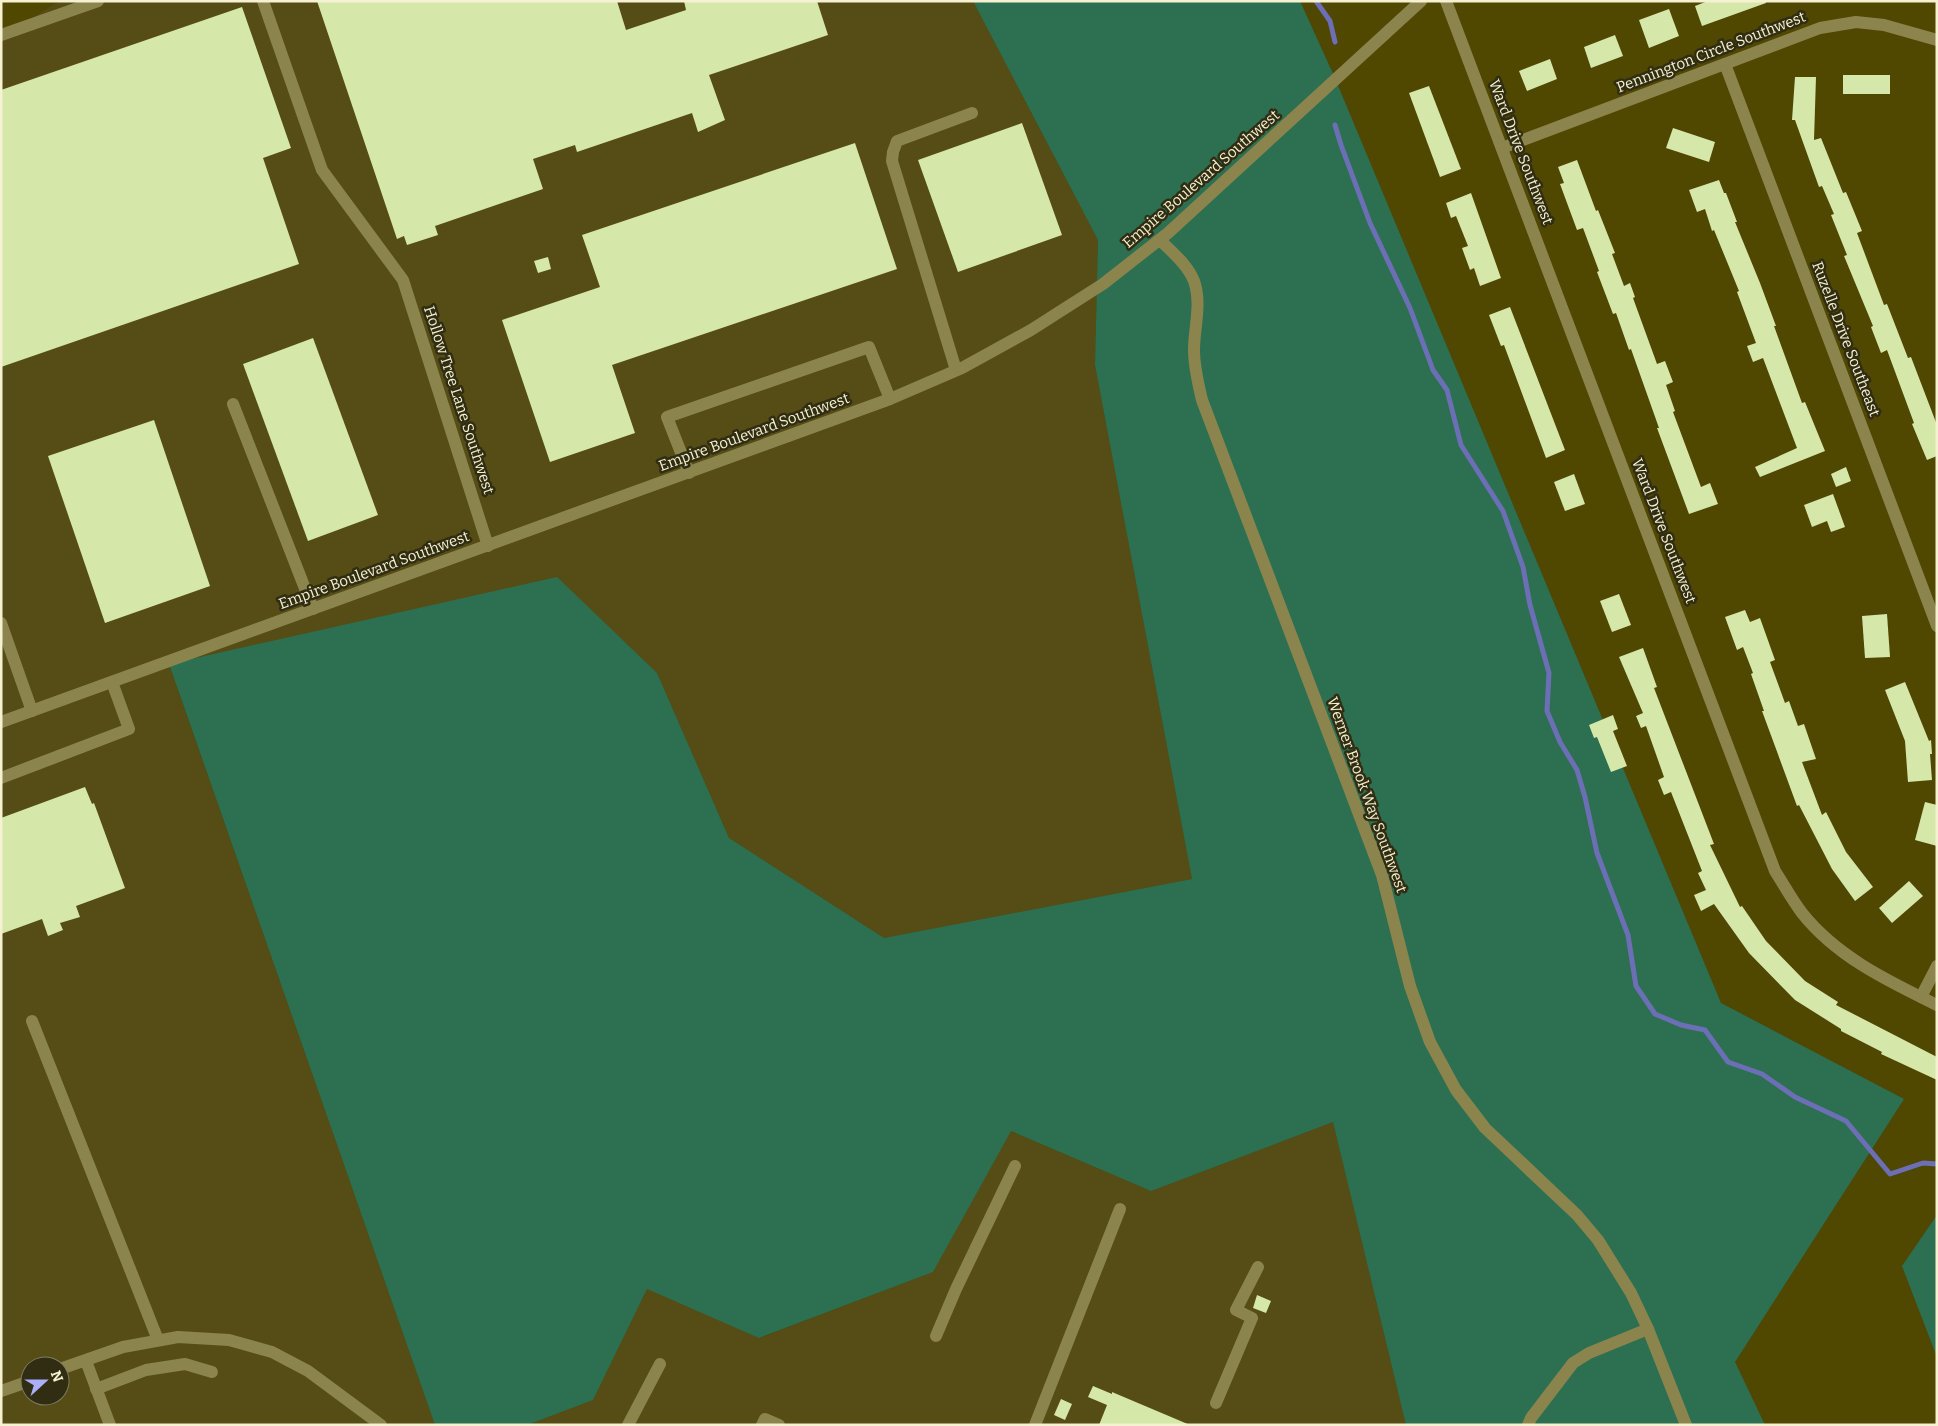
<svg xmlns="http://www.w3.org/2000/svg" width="1938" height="1426" font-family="Bitter,serif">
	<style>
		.built { fill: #554d15; fill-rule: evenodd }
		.green { fill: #2c7051 }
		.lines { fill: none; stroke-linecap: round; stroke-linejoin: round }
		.stream { stroke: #6c6fb5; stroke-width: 5 }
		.building { fill: #d6e7aa }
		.minor { stroke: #8c844d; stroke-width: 12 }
		.labels { text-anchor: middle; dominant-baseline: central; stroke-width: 5; stroke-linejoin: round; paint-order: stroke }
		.street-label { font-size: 15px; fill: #f5f1d1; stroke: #312d13 }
	</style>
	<rect width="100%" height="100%" fill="#504700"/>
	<g class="built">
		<path d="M 59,1 L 973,1 L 1098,240 L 1095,365 L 1192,879 L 884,938 L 729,838 L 657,673 L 169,665 L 435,1425 L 1,1425 L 1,38 ZM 30,1366 L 60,1366 L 60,1396 L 30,1396 Z"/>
		<path d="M 1333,1122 L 1406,1425 L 527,1425 L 593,1400 L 647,1289 L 760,1338 L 933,1272 L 1010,1131 L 1151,1191 Z"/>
	</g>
	<g class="green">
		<path d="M 973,1 L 1300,1 L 1334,76 L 1721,1003 L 1904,1099 L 1735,1362 L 1765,1425 L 1406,1425 L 1333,1122 L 1151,1191 L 1011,1131 L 933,1272 L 759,1338 L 647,1289 L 593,1400 L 527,1425 L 435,1425 L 169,664 L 557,577 L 657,673 L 729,838 L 884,938 L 1192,879 L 1095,365 L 1098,240 Z"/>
		<path d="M 1937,1215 L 1937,1357 L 1902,1266 Z"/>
	</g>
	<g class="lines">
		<g class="stream">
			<path d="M 1316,1 L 1330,21 L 1335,42"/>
			<path d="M 1335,125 L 1341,145 L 1370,223 L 1410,308 L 1433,370 L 1447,390 L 1461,445 L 1503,511 L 1523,567 L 1530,605 L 1549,673 L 1547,711 L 1560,742 L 1577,770 L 1585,797 L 1597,853 L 1628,935 L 1636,986 L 1655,1014 L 1681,1025 L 1705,1030 L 1728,1062 L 1762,1074 L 1795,1097 L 1846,1121 L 1890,1174 L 1923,1163 L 1937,1164"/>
		</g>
	</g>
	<g class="building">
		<path d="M 317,1 L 617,1 L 626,30 L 686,10 L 684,1 L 817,1 L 828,35 L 709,75 L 725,120 L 698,132 L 692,113 L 577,152 L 575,145 L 533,159 L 543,189 L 435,226 L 438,235 L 407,245 L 404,236 L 397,239 Z"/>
		<path d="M 1708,1 L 1766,1 L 1766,3 L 1702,26 L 1695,6 Z"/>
		<path d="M 242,7 L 291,148 L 263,158 L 299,264 L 1,367 L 1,90 Z"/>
		<path d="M 1669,9 L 1679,36 L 1649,48 L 1639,20 Z"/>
		<path d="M 1615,35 L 1623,56 L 1591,68 L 1584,47 Z"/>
		<path d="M 1550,59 L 1557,79 L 1527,91 L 1519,71 Z"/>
		<rect x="1843" y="75" width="47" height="19"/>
		<path d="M 1795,77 L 1816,77 L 1814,140 L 1821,138 L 1843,193 L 1846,192 L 1862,231 L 1857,233 L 1884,305 L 1887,304 L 1908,358 L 1911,357 L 1937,425 L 1937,456 L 1927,460 L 1912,424 L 1914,423 L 1887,350 L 1881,353 L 1871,327 L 1873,326 L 1844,256 L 1847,255 L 1831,215 L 1834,214 L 1822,186 L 1819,187 L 1795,120 L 1792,120 Z"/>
		<path d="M 1429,86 L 1461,169 L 1440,177 L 1409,93 Z"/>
		<path d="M 1022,123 L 1062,235 L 958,272 L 918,160 Z"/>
		<path d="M 1673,128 L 1715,142 L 1709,162 L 1666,148 Z"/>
		<path d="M 855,143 L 897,269 L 612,365 L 635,433 L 550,462 L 502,320 L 600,287 L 582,235 Z"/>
		<path d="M 1577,160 L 1596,211 L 1598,210 L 1615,253 L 1612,254 L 1624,286 L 1630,283 L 1635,297 L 1633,298 L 1657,364 L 1665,361 L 1673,382 L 1666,385 L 1675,411 L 1673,412 L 1701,487 L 1710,483 L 1718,504 L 1689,514 L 1657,428 L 1659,428 L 1631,349 L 1629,350 L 1616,313 L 1613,314 L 1597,272 L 1599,271 L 1583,228 L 1577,230 L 1560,184 L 1564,183 L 1558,167 Z"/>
		<path d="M 1719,180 L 1724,193 L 1726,193 L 1737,222 L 1735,222 L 1760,283 L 1776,326 L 1774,326 L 1802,403 L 1805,402 L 1825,451 L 1760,477 L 1755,467 L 1797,448 L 1763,358 L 1753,362 L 1747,346 L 1756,343 L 1737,292 L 1739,291 L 1714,230 L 1712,231 L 1705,209 L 1697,212 L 1689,190 Z"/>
		<path d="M 1471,193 L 1501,278 L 1480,286 L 1474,268 L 1470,270 L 1462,248 L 1468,246 L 1456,216 L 1451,218 L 1446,203 Z"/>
		<path d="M 548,257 L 551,269 L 538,273 L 534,261 Z"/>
		<path d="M 1510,307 L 1565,450 L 1546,458 L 1504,345 L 1501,346 L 1489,315 Z"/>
		<path d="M 313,338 L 378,515 L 308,541 L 243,364 Z"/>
		<path d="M 154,420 L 210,586 L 105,623 L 48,456 Z"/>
		<path d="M 1846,467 L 1851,481 L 1836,487 L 1831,474 Z"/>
		<path d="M 1574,474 L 1585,504 L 1565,511 L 1554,482 Z"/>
		<path d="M 1833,494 L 1845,527 L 1831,532 L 1827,521 L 1812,527 L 1804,505 Z"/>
		<path d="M 1619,594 L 1631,625 L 1612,632 L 1600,601 Z"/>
		<path d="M 1745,610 L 1750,622 L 1760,618 L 1775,660 L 1770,662 L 1785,703 L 1789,701 L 1798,726 L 1804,724 L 1816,759 L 1802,762 L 1822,815 L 1826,812 L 1846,852 L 1873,887 L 1855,901 L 1832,869 L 1799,805 L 1797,806 L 1762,711 L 1764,711 L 1751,674 L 1753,673 L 1743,647 L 1737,650 L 1725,617 Z"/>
		<path d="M 1887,614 L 1890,657 L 1865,658 L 1862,616 Z"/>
		<path d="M 1643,648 L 1657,687 L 1654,688 L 1714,844 L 1710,845 L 1740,907 L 1742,906 L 1766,941 L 1805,981 L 1838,1002 L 1836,1005 L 1937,1057 L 1937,1080 L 1881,1054 L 1882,1052 L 1841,1031 L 1841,1029 L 1795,1000 L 1749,953 L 1714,904 L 1701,911 L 1694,895 L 1706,890 L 1698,873 L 1702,871 L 1671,792 L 1664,795 L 1658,780 L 1664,777 L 1646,726 L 1641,728 L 1636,716 L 1643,713 L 1619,657 Z"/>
		<path d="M 1905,682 L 1929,741 L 1931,740 L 1932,754 L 1930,754 L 1932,780 L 1908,782 L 1905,741 L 1885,690 Z"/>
		<path d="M 1613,715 L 1618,729 L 1613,731 L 1627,766 L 1611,772 L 1597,737 L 1594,738 L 1589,725 Z"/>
		<path d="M 85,787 L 92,804 L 94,803 L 125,888 L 76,906 L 80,917 L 60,923 L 63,930 L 48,936 L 42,919 L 1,934 L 1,818 Z"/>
		<path d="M 1925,802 L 1937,805 L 1937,846 L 1915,840 Z"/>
		<path d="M 1909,881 L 1923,896 L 1892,923 L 1879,908 Z"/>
		<path d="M 1257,1295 L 1271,1301 L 1266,1313 L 1253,1308 Z"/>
		<path d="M 1093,1386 L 1112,1394 L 1112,1392 L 1190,1425 L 1099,1425 L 1107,1405 L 1088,1397 Z"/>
		<path d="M 1061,1399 L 1072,1404 L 1065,1420 L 1054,1415 Z"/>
	</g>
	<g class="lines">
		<g class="minor">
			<path d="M 263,1 L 322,170 L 403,280 L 488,546"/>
			<path d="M 1446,1 L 1775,871 C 1784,885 1792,900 1802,913 C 1837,957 1888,981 1937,1005"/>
			<path d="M 1,35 L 98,1"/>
			<path d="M 1725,64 L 1937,626"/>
			<path d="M 1502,148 L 1820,28 L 1856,22 L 1884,25 L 1937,40"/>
			<path d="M 1160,240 C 1172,252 1188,265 1194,281 C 1202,304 1194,327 1194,350 C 1194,367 1198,383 1202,400 L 1382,875 L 1410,986 L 1430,1042 L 1456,1090 L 1485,1128 L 1577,1215 L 1598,1240 L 1631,1293 L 1648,1329 L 1686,1425"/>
			<path d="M 956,370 L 892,161 L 893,152 L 897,141 L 972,113"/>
			<path d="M 233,404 L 313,609"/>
			<path d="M 689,473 L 667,417 L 869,347 L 890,399"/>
			<path d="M 1,623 L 32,711"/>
			<path d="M 1,722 L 890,399 L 962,368 L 1031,330 L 1103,284 L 1168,233 L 1421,1"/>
			<path d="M 1,778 L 129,729 L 112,682"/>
			<path d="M 1921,997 L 1937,966"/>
			<path d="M 32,1021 L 158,1340"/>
			<path d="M 936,1336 L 956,1289 L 1015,1166"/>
			<path d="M 86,1361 L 110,1425"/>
			<path d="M 60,1369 L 123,1347 L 178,1337 L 229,1340 L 272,1352 L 308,1371 L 381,1425"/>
			<path d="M 96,1389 L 146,1370 L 185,1364 L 212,1372"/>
			<path d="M 1,1391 L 30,1381"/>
			<path d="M 1216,1403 L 1252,1318 L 1236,1310 L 1258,1267"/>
			<path d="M 628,1425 L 660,1364"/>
			<path d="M 762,1425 L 765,1419 L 779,1425"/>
			<path d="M 1035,1425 L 1120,1209"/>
			<path d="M 1528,1425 L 1531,1418 L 1573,1363 L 1589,1353 L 1648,1329"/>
		</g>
	</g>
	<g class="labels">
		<g class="street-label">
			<text transform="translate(1711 52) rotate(-21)">Pennington Circle Southwest</text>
			<text transform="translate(1521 152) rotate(69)">Ward Drive Southwest</text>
			<text transform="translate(1201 179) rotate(-41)">Empire Boulevard Southwest</text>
			<text transform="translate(1846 339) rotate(69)">Ruzelle Drive Southeast</text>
			<text transform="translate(459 400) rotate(72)">Hollow Tree Lane Southwest</text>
			<text transform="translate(754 432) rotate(-20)">Empire Boulevard Southwest</text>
			<text transform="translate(1664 531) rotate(69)">Ward Drive Southwest</text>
			<text transform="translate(374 570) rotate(-20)">Empire Boulevard Southwest</text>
			<text transform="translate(1367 795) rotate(70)">Werner Brook Way Southwest</text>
		</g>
	</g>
	<rect width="1938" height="1426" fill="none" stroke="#f5f1d1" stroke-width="5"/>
	<g transform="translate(45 1381) rotate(69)"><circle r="24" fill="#312d13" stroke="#7f7b5f"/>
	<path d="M0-4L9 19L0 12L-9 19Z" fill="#abaffb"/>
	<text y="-8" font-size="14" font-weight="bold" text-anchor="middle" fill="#f5f1d1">N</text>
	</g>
</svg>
